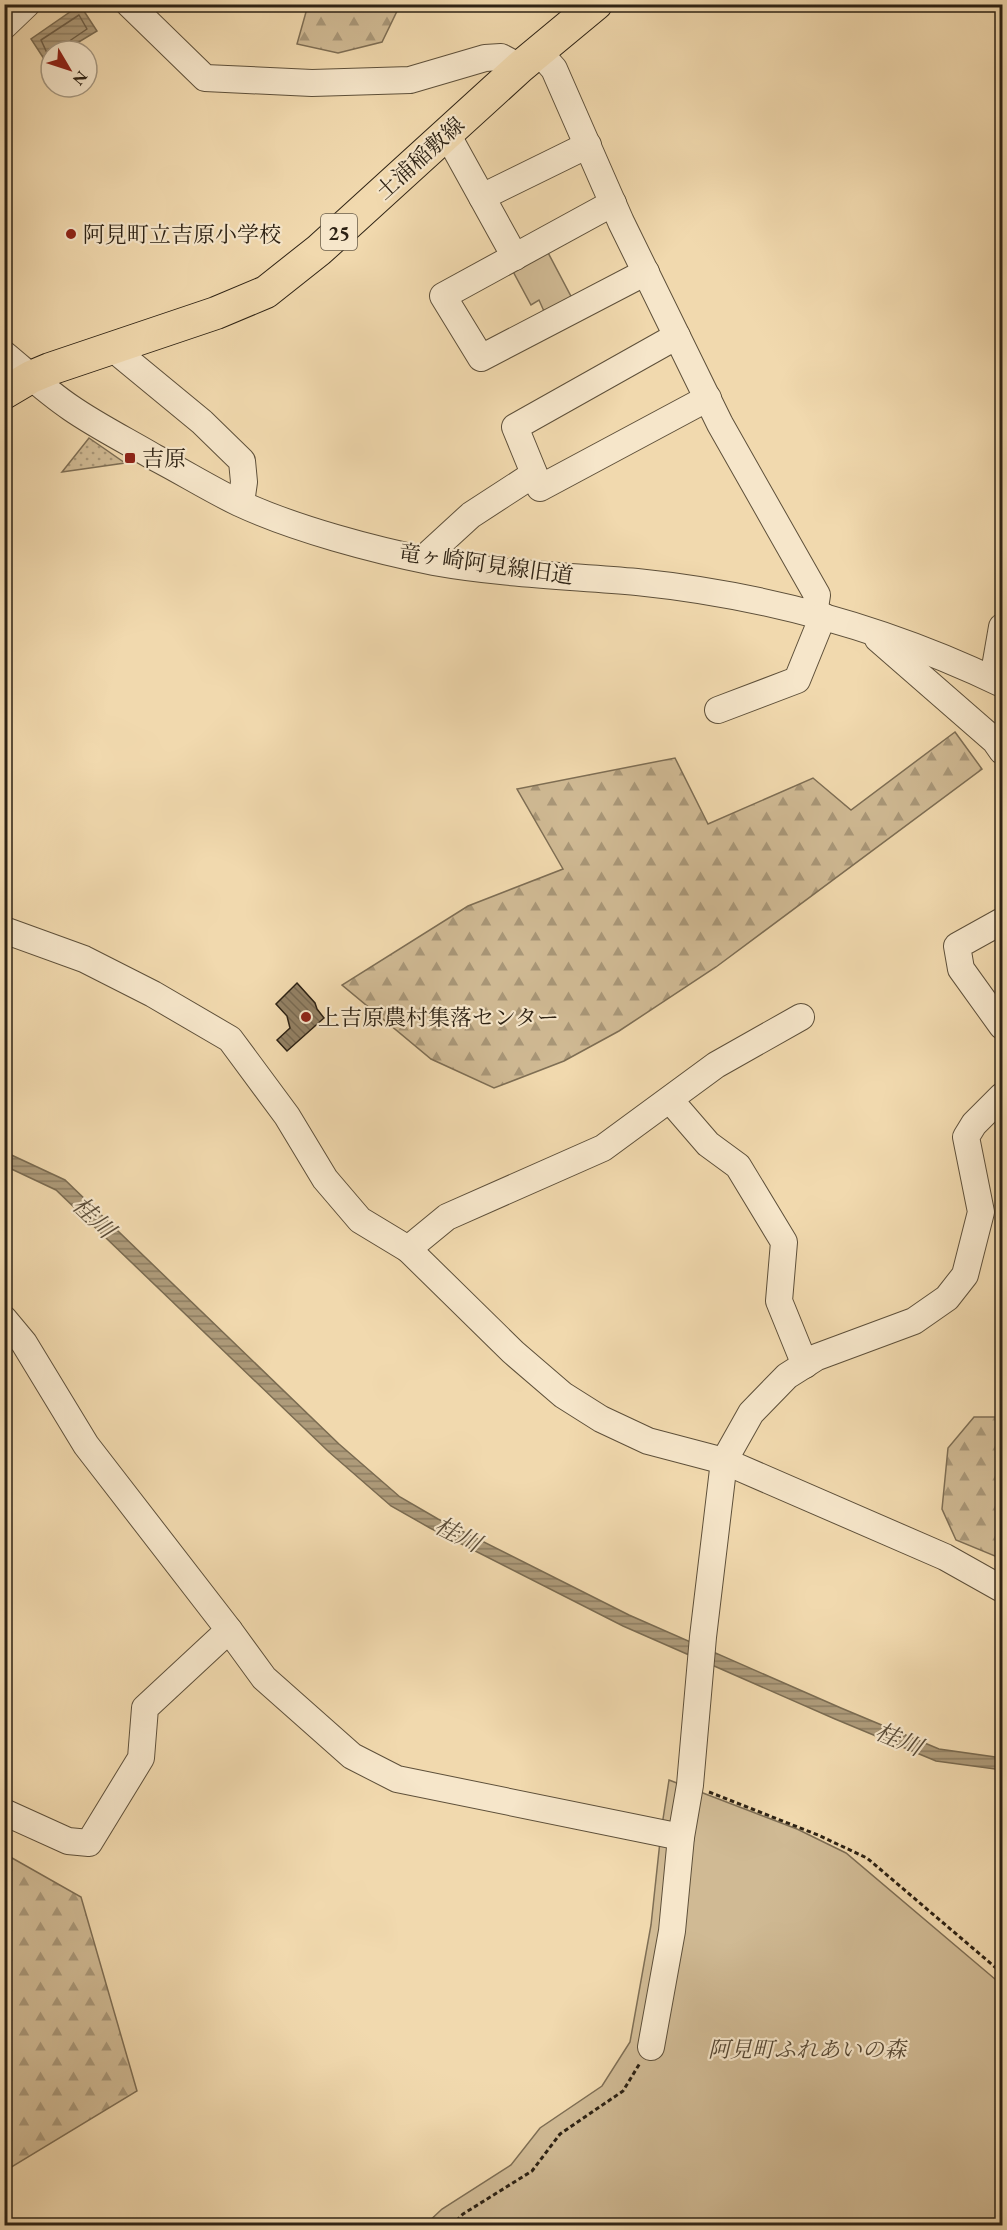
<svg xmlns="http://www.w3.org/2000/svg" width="1007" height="2230" font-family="'EB Garamond','Noto Serif JP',serif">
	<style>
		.grass { fill: url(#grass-dots); stroke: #7e6e54; stroke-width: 1.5 }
		.forest { fill: url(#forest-firs); stroke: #7e6e54; stroke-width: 1.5 }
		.park { fill: #d0ba94; stroke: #7e6e54; stroke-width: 1.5 }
		.water { fill: url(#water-rules); stroke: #7a6b51; stroke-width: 1.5 }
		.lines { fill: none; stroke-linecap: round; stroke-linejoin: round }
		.shore { stroke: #6e5e47; stroke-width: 1.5 }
		.building { fill: url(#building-back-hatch); stroke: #2d2214; stroke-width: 1.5 }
		.minor-casing { stroke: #5e503a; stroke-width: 28 }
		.major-casing { stroke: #2d2214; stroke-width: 34 }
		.path { stroke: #2d2214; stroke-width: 3; stroke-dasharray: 4.5 3; stroke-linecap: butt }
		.minor { stroke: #f6e6ca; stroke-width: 26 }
		.major { stroke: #f1d9ae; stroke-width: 32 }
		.poi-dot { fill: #8f2418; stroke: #f6e6ca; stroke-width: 2 }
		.labels { text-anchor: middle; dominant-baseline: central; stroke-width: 4.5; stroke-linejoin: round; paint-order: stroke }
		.shield { fill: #f6e6ca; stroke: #695d4b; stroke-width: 1.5 }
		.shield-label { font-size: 21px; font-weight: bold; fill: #2d2214 }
		.street-label { font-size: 22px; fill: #2d2214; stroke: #f6e6ca }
		.poi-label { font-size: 22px; fill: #2d2214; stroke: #f6e6ca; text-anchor: start }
		.park-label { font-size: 22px; font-style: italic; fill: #564834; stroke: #f6e6ca }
		.water-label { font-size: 24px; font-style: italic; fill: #5a4c38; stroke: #f6e6ca }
	</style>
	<defs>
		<pattern id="grass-dots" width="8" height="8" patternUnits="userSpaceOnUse" patternTransform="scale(1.5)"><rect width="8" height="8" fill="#d0ba94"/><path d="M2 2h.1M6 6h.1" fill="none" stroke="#a99778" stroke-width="1.8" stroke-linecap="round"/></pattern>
		<pattern id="forest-firs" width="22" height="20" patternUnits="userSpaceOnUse" patternTransform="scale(1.5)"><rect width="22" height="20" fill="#d0ba94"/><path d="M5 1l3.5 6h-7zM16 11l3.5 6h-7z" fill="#a99778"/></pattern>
		<pattern id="water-rules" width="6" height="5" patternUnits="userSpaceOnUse" patternTransform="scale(1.5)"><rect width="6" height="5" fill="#ae9b7a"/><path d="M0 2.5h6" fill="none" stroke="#8e7e63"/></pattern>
		<pattern id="building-back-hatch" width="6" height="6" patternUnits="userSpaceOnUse" patternTransform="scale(1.5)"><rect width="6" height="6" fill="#938164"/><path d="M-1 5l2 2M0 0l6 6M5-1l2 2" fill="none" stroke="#786951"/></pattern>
	</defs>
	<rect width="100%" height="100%" fill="#f1d9ae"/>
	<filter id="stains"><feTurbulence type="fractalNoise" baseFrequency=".00333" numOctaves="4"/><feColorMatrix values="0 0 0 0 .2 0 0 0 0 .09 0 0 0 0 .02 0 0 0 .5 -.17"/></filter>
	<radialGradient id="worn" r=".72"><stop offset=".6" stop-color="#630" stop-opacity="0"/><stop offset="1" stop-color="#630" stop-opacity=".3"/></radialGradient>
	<path class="grass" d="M 89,438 L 125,463 L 62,472 Z"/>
	<g class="forest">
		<path d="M 308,5 L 308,4 L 400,5 L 382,42 L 338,53 L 297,44 Z"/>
		<path d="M 955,732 L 982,769 L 716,967 L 619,1031 L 564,1061 L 494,1088 L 431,1059 L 342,985 L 468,906 L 563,869 L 517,789 L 675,758 L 708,824 L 813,778 L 851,810 Z"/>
		<path d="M 974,1417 L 1002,1417 L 1002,1559 L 956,1540 L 942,1509 L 948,1448 Z"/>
		<path d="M 5,1854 L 81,1897 L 137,2091 L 5,2171 Z"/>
	</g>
	<g class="park">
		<path d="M 544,245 L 574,302 L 547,318 L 539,300 L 531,305 L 509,264 Z"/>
		<path d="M 669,1780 L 797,1829 L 846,1853 L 1002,1985 L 1002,2225 L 424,2226 L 442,2209 L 511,2165 L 540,2128 L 602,2086 L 630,2042 L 651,1925 L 661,1832 Z"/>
	</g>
	<g class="water">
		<path d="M 80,5 L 97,31 L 64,51 L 51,51 L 51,59 L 46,62 L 31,39 Z"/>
		<path d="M 5,1152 L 65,1180 L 339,1444 L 400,1497 L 438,1519 L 629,1615 L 841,1708 L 939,1749 L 1002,1758 L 1002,1770 L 936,1761 L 835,1719 L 623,1626 L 430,1528 L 391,1506 L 329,1452 L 56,1190 L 5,1166 Z"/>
	</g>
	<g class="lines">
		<path class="shore" d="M 51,55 L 47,53 L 41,40 L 79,15 L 87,29 L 65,44 L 62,51"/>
	</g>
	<path class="building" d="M 297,983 L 315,1003 L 317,1009 L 324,1018 L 287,1051 L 277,1040 L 290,1028 L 287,1016 L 276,1004 Z"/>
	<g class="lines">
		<g class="minor-casing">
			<g id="minor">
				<path d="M 129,4 L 205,78 L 312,83 L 410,80 L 485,58 L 501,57 L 520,67"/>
				<path d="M 4,26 L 27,4"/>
				<path d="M 538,51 L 554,69 L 621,222 L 720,424 L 817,595 L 814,614"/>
				<path d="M 447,134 L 515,257"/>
				<path d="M 482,197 L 588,145"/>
				<path d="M 613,203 L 443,296 L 481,358 L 646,272"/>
				<path d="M 677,336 L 515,427 L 540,488 L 708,398"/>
				<path d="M 111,347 L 202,422 L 242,461 L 244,482 L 241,503"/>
				<path d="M 4,354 C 26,372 47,392 71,408 C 97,426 127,441 154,457 C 183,472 210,489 239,503 C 295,529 374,550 434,562 C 501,574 570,576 637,582 C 764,595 888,629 1002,684"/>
				<path d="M 423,559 L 471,515 L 534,474"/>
				<path d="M 878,639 L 995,741 L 1002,751"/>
				<path d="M 993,679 L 1002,627"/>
				<path d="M 718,710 L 797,680 L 823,616"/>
				<path d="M 1002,921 L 957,946 L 961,969 L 1002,1026"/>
				<path d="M 4,930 L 84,959 L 153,994 L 230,1039 L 287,1116 L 325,1179 L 360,1220 L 408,1249 L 513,1352 L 563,1395 L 601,1419 L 648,1441 L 724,1461 L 945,1557 L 1002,1589"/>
				<path d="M 670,1100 L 708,1144 L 738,1166 L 784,1242 L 779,1301 L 805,1365"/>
				<path d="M 408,1249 L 447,1217 L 603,1148 L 716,1065 L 801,1017"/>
				<path d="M 4,1319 L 24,1343 L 86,1445 L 229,1630 L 264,1678 L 352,1756 L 397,1779 L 681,1837"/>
				<path d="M 4,1812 L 68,1841 L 89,1843 L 141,1758 L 145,1708 L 229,1630"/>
				<path d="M 651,2047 L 672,1931 L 681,1837 L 690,1785 L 703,1637 L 724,1461 L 751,1413 L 787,1376 L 817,1357 L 914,1321 L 947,1298 L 965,1275 L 981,1212 L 966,1137 L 974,1124 L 1002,1096"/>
			</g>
		</g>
		<g class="major-casing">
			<path id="major" d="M 4,393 L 31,377 L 50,369 L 216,313 L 266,292 L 319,250 L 520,67 L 596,4"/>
		</g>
		<g class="path">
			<path d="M 709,1792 L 818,1835 L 867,1858 L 1002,1973"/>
			<path d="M 451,2226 L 463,2214 L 532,2171 L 560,2134 L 623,2091 L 640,2063"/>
		</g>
		<use href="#minor" class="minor"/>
		<use href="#major" class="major"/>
	</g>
	<g class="poi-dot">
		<circle cx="71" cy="234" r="6"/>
		<rect x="124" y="452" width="12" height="12" rx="3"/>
		<circle cx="306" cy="1017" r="6"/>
	</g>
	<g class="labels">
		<rect class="shield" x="321" y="214" width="36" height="36" rx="4.5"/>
		<g class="shield-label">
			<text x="339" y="232">25</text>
		</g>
		<g class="street-label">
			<text transform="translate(420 158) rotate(-42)">土浦稲敷線</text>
			<text transform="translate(486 564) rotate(8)">竜ヶ崎阿見線旧道</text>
		</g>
		<g class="poi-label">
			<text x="83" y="234">阿見町立吉原小学校</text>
			<text x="142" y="458">吉原</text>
			<text x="318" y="1017">上吉原農村集落センター</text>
		</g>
		<g class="park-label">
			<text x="807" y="2049">阿見町ふれあいの森</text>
		</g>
		<g class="water-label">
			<text transform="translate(94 1217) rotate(44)">桂川</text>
			<text transform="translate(458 1534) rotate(27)">桂川</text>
			<text transform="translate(899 1739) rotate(23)">桂川</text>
		</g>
	</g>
	<rect width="1007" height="2230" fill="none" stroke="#f1d9ae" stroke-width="24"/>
	<rect x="6" y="6" width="995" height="2218" fill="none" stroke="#2d2214" stroke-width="3"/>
	<rect x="12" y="12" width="983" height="2206" fill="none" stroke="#2d2214" stroke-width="1.5"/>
	<g transform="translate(69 69) rotate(129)"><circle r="28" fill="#f6e6ca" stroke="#a69881" stroke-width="1.5"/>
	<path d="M0-4.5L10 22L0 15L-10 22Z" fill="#8f2418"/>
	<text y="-9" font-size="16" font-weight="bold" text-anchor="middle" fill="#2d2214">N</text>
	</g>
	<rect width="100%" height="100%" filter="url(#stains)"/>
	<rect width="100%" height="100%" fill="url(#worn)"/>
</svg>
